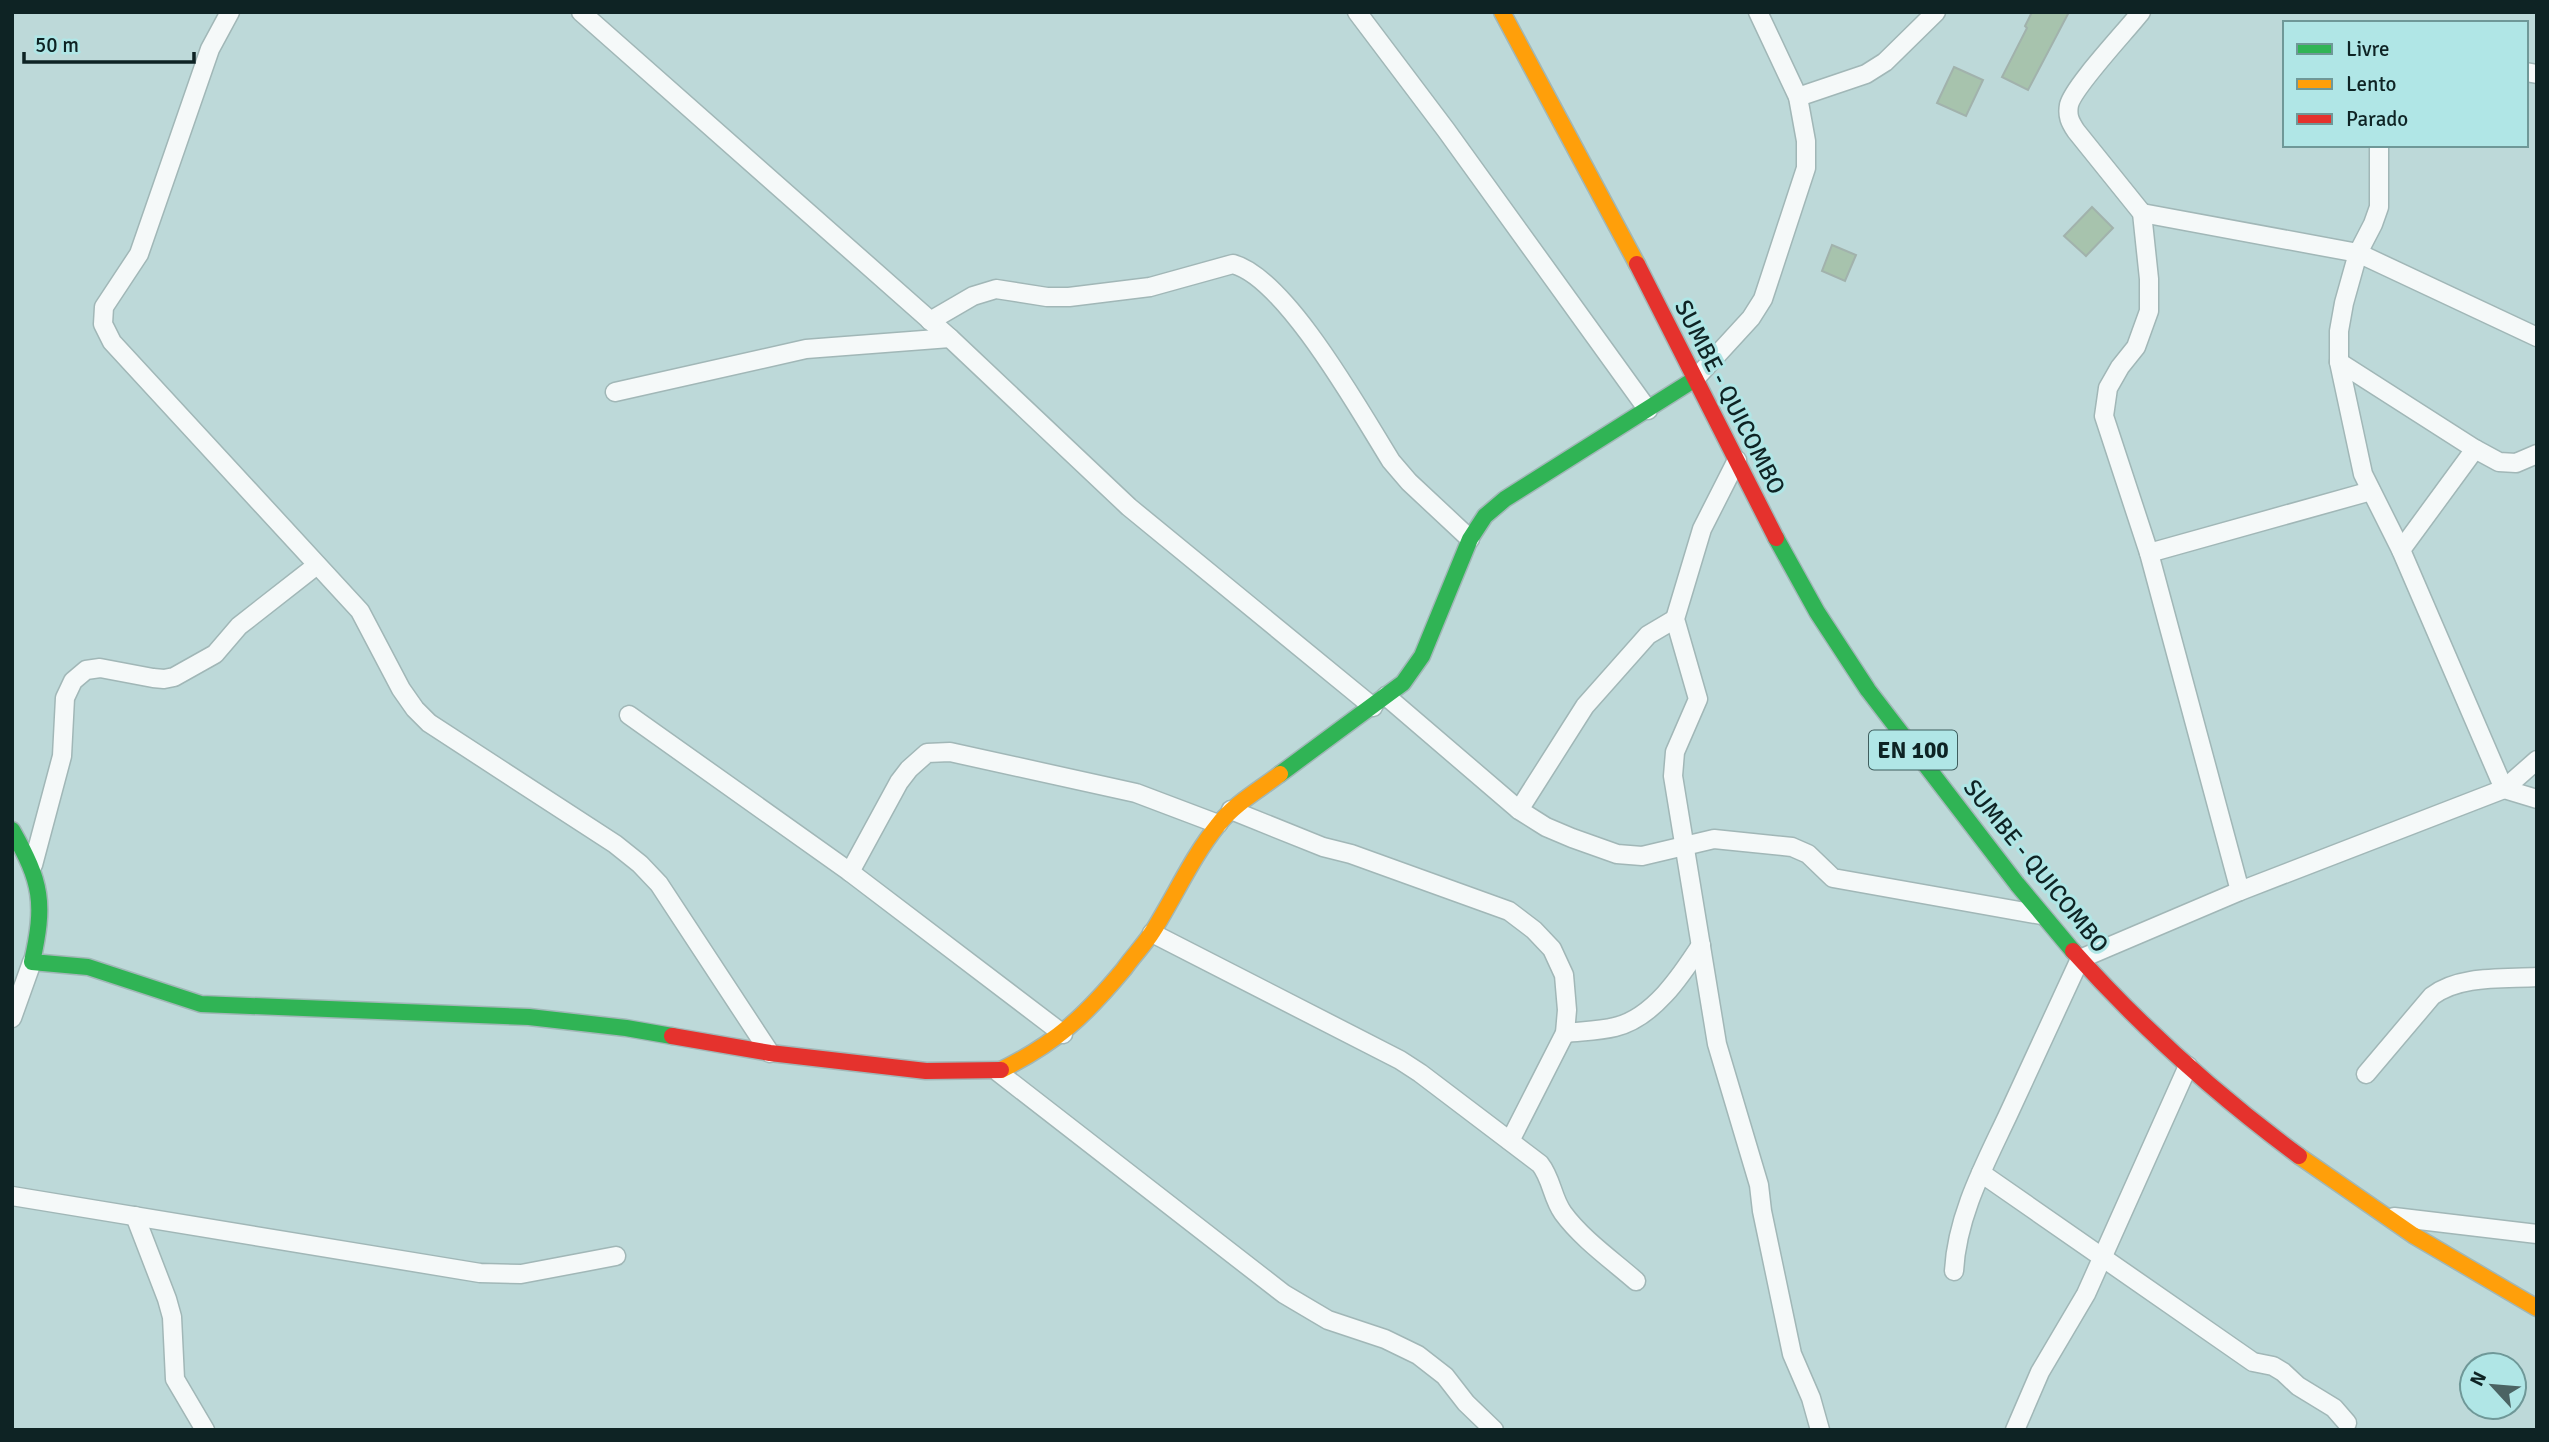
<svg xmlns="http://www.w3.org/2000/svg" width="2549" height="1442" font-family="Signika,sans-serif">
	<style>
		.building { fill: #a7c3ad; stroke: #a1b2ac; stroke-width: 2 }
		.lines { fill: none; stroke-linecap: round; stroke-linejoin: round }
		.street-casing { stroke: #a1b7b7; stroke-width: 21 }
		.fast-casing { stroke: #a1b7b7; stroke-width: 19 }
		.slow-casing { stroke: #a1b7b7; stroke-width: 19 }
		.jam-casing { stroke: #a1b7b7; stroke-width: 19 }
		.street { stroke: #f5f9f9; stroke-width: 18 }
		.fast { stroke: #30b455; stroke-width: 16 }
		.slow { stroke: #ff9f0a; stroke-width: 16 }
		.jam { stroke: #e5322d; stroke-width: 16 }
		.labels { text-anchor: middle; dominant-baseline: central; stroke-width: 6; stroke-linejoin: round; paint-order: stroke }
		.shield { fill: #b0e6e6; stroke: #3f5e5e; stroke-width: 2 }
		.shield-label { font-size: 23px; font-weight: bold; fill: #0e2324 }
		.street-label { font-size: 24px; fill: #0e2324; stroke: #b0e6e6 }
	</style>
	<rect width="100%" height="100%" fill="#bdd9d9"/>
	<g class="building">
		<path d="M 2032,12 L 2069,12 L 2028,90 L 2002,77 L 2027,28 L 2025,26 Z"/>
		<path d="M 1954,67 L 1983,80 L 1966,116 L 1937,103 Z"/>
		<path d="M 2092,207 L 2113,228 L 2086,256 L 2064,236 Z"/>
		<path d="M 1832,245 L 1856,255 L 1845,281 L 1822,271 Z"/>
	</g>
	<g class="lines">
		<g class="street-casing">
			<g id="street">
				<path d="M 230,12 L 210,49 L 139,254 L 104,307 L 103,324 L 112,342 L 360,611 L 401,689 L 415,709 L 429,723 L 615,844 L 640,864 L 659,884 L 770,1053"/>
				<path d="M 581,12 L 950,338 L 1129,507 L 1373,707"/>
				<path d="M 1357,12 L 1446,130 L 1648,410"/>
				<path d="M 2141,12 C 2127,30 2073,87 2069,105 C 2067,116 2070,122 2076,131 L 2142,213 L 2149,279 L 2149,311 L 2136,347 L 2120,367 L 2108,388 L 2104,416 L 2149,553 L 2240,891"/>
				<path d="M 2526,72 L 2537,74"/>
				<path d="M 1798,97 L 1866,74 L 1885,62 L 1936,12"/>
				<path d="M 2379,145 L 2379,207 L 2373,224 L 2358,253 L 2344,303 L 2339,331 L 2339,362 L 2363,474 L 2401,550 L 2504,789 L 2537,799"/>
				<path d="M 2142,213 L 2358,253 L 2537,337"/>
				<path d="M 930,321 L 973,296 L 996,289 L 1047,297 L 1069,297 L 1150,287 L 1233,264 C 1286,278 1361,413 1391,461 L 1409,482 L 1470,539"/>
				<path d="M 2339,362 L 2475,449 L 2499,462 L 2516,463 L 2537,454"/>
				<path d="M 1695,379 L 1751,318 L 1763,299 L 1806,168 L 1806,141 L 1798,97 L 1758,12"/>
				<path d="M 615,392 L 806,349 L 950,338"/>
				<path d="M 1737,460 L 1702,529 L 1675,619 L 1698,699 L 1675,752 L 1673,776 L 1717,1044 L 1759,1185 L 1762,1211 L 1792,1354 L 1811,1398 L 1820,1430"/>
				<path d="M 2401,550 L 2475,449"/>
				<path d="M 2149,553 L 2371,491"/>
				<path d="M 1386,696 L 1519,810 L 1546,827 L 1572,838 L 1617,854 L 1642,856 L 1714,839 L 1792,847 L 1808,854 L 1833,878 L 2041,915"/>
				<path d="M 629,715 L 850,872 L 1063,1034"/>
				<path d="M 1231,810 L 1323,847 L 1351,854 L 1509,911 L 1534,930 L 1552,949 L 1564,975 L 1567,1010 L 1565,1033 L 1510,1141"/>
				<path d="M 1519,810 L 1585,706 L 1648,635 L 1675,619"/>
				<path d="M 33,865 L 62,756 L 65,698 L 73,681 L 86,670 L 100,668 L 153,678 L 164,679 L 174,677 L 215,654 L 239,626 L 317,565"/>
				<path d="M 850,872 L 899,782 L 909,769 L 927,753 L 950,752 L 1136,793 L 1218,824"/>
				<path d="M 1152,933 L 1400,1060 L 1420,1073 L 1540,1164 C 1552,1179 1552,1198 1563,1213 C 1582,1239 1612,1260 1636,1281"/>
				<path d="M 12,1018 L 32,962"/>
				<path d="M 1565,1033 C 1582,1031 1599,1031 1615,1027 C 1653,1018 1681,976 1701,945"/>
				<path d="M 998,1072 L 1284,1294 L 1328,1320 L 1385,1339 L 1418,1355 L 1445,1376 L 1466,1403 L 1494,1430"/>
				<path d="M 2366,1074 L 2432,996 C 2459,975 2503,979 2537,977"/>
				<path d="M 1981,1173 L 2253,1362 L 2273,1366 L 2283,1372 L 2298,1386 L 2334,1408 L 2347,1423"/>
				<path d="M 12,1196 L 480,1273 L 521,1274 L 616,1256"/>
				<path d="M 135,1216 L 167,1299 L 172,1317 L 175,1379 L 205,1430"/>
				<path d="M 2394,1217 L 2537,1234"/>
				<path d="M 1954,1271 C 1957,1215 1985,1164 2008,1115 C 2032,1063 2056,1011 2080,959 L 2240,891 L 2504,789 L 2537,760"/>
				<path d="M 2015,1430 L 2040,1372 L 2086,1294 L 2188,1066"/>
			</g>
		</g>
		<g class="fast-casing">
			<g id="fast">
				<path d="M 1776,538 L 1817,612 L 1868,690 L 2017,884 L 2073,951"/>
				<path d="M 1280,774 L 1403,683 L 1422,656 L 1470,539 L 1485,516 L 1505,499 L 1695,379"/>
				<path d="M 12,830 C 42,883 45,903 32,962 L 88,967 L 201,1004 L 529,1017 L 626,1028 L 672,1036"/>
			</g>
		</g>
		<g class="slow-casing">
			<g id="slow">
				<path d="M 1502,12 L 1637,264"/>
				<path d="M 1001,1070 C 1056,1043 1085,1016 1124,969 C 1133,956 1145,944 1153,931 C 1175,896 1192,857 1218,825 C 1234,804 1259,790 1280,774"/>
				<path d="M 2299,1156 L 2413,1235 L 2537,1308"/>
			</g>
		</g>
		<g class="jam-casing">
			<g id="jam">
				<path d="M 1637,264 L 1776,538"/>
				<path d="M 2073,951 C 2140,1026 2218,1096 2299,1156"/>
				<path d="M 672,1036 L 770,1053 L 926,1071 L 1001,1070"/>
			</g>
		</g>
		<use href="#street" class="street"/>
		<use href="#fast" class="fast"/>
		<use href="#slow" class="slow"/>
		<use href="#jam" class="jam"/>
	</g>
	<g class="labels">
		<rect class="shield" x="1869" y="730.5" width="88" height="39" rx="5"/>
		<g class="shield-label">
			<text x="1913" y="750">EN 100</text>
		</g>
		<g class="street-label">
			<text transform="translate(1730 397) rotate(63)">SUMBE - QUICOMBO</text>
			<text transform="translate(2036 866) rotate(51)">SUMBE - QUICOMBO</text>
		</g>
	</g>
	<rect width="2549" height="1442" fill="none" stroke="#0e2324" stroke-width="28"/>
	<rect x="2283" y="21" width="245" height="126" fill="#b0e6e6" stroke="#6f9898" stroke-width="2"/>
	<rect x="2297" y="44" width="35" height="10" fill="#30b455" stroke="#6f9898" stroke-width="2"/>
	<text x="2346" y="56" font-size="21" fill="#0e2324">Livre</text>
	<rect x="2297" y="79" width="35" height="10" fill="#ff9f0a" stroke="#6f9898" stroke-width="2"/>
	<text x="2346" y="91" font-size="21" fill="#0e2324">Lento</text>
	<rect x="2297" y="114" width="35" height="10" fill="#e5322d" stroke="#6f9898" stroke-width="2"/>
	<text x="2346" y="126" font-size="21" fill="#0e2324">Parado</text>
	<g transform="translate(2493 1386) rotate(296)"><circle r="33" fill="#b0e6e6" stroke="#6f9898" stroke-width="2"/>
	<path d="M0-5L12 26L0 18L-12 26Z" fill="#4b6363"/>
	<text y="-10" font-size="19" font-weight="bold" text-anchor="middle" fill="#0e2324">N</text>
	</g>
	<path d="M24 52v10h170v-10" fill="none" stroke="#0e2324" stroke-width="3.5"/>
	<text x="35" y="52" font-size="21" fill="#0e2324" stroke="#b0e6e6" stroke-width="5" paint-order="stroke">50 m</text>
</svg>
